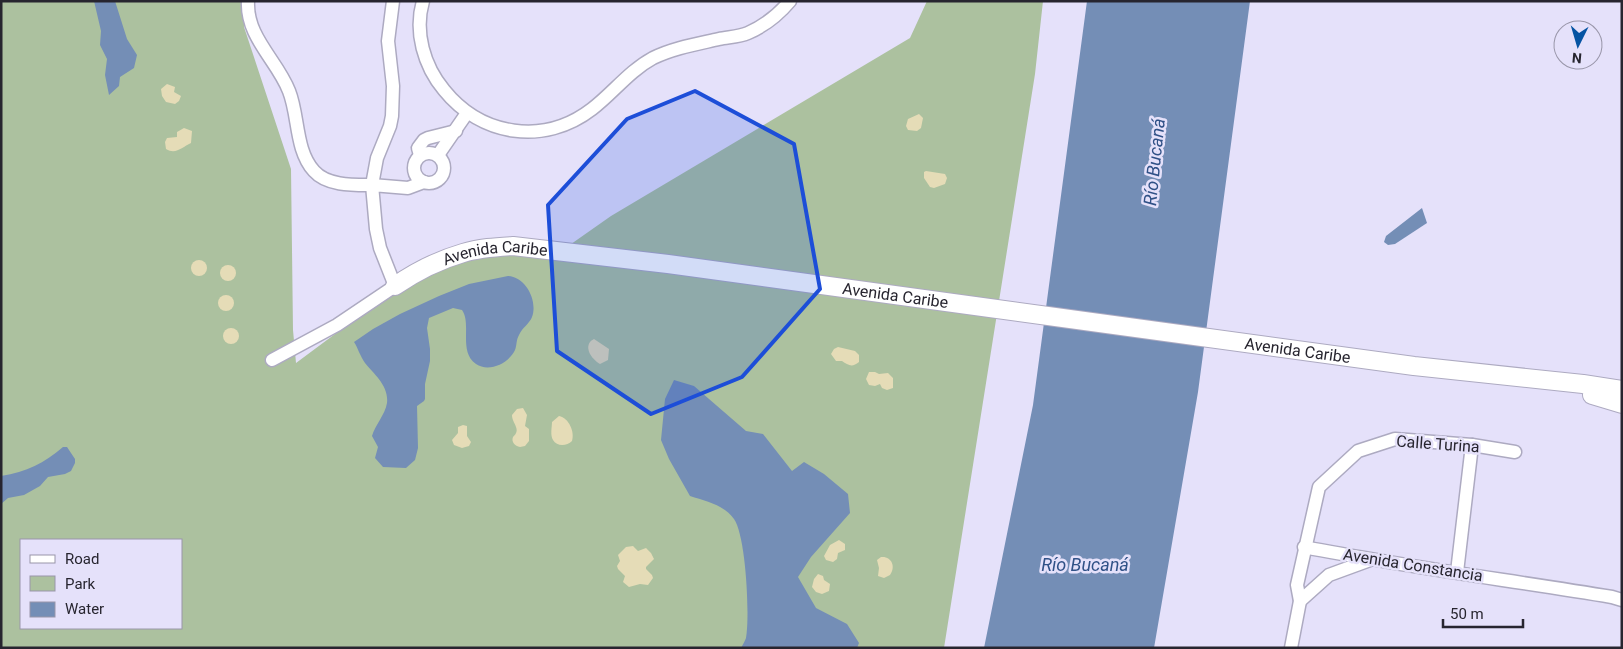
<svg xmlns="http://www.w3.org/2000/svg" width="1623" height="649" font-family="Roboto,sans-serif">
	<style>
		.green { fill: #acc19f; fill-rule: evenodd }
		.sand { fill: #e5dcb7 }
		.water { fill: #748eb6 }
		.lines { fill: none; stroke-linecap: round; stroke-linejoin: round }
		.street-casing { stroke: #adaac1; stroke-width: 15 }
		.secondary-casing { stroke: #adaac1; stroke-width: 20 }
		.street { stroke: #fff; stroke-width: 12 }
		.secondary { stroke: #fff; stroke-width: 18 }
		.marked { fill: #1d4ed8; fill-opacity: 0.2; stroke: #1d4ed8; stroke-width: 4; stroke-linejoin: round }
		.labels { text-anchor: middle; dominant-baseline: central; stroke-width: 5; stroke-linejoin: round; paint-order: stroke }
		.street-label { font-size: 16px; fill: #27252f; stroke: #e5e1fa }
		.water-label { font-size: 18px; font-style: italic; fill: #305187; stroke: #e5e1fa }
	</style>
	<rect width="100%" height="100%" fill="#e5e1fa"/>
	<path class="green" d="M 1,1 L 246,1 L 244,27 L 291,169 L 293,330 L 296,363 L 366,311 L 443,264 L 508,252 L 554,256 L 611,216 L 910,38 L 927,1 L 1043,1 L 1035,74 L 944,648 L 1,648 ZM 21,540 L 181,540 L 181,628 L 21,628 Z"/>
	<g class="sand">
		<path d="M 167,84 L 175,87 L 174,92 L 181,96 L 179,101 L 175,104 L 166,102 L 162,96 L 161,89 Z"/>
		<path d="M 919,114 L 923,118 L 921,128 L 917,131 L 908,130 L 906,126 L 908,119 Z"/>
		<path d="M 184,128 L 192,131 L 191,143 C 182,147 176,155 166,149 L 165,142 L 167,138 L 177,137 L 177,132 Z"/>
		<path d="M 926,171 L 945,174 L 947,178 L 945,184 L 934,188 L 930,187 L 924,178 L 924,172 Z"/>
		<circle cx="199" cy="268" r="8"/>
		<circle cx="228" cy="273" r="8"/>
		<circle cx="226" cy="303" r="8"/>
		<circle cx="231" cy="336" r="8"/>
		<path d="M 594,339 L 609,349 L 608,360 L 600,364 C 591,359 582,345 594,339 Z"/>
		<path d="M 838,347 L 855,351 L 859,355 L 859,362 C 852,368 848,365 842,361 L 836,361 L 831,354 L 834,349 Z"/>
		<path d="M 869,372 L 875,372 L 879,374 L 888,373 L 893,378 L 893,388 L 887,390 L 882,388 L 880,384 L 875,386 L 869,385 L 866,379 Z"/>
		<path d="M 523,408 L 527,415 L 525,426 L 529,429 L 529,441 L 525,446 L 520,447 C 515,446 511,442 513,437 C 522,429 512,424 512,415 L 517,409 Z"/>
		<path d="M 559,416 C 569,418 575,432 572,441 C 567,446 557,447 553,440 C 550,435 552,427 552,422 Z"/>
		<path d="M 463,425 L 467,426 L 467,436 L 471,442 L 469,446 L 462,448 L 454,445 L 452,440 L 458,433 L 458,427 Z"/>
		<path d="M 839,540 L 845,544 L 845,550 L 838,553 L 837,559 L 833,562 L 826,560 L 824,556 L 830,545 Z"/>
		<path d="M 633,546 L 638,551 L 646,548 L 651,553 L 654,559 L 646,567 L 646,569 L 652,575 L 653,578 L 648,585 L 640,584 L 629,587 L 623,582 L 625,576 L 618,569 L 617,566 L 620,561 L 618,555 L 626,547 Z"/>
		<path d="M 881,557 C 892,556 896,567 890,575 L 884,578 L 878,576 L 879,568 L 877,560 Z"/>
		<path d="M 818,574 L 823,576 L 824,580 L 830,584 L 829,591 L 822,594 L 816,592 L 812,587 L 814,579 Z"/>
	</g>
	<g class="water">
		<path d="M 94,1 L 115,1 L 127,39 L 137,55 L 134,68 L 120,77 L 119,86 L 109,95 L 105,75 L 107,59 L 100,45 L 101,31 Z"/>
		<path d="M 1087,1 L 1250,1 L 1198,392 L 1154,648 L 984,648 L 1033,405 Z"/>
		<path d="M 1422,208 L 1427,223 L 1395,244 L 1388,245 L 1384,242 L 1386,236 Z"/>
		<path d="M 508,276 C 526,277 538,301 532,317 C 530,323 522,328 519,335 C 516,340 517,345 515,350 C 509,363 489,373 476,364 C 458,351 472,324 462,310 L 453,308 L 429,318 L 427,328 L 430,349 L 430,361 L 425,384 L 425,399 L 424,401 L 417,406 L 418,448 L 415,460 L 406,468 L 383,467 L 375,458 L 378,447 L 372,436 C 375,425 385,415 387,403 C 389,386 374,374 365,363 C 360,356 358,348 354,342 L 373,329 L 400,314 L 439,296 L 469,284 Z"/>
		<path d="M 674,380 L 694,386 L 746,431 L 763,434 L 792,471 L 804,462 L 824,474 L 848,494 L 850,513 L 811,557 L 798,577 L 816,608 L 847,624 L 859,643 L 857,648 L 741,648 C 743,644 745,641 746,638 C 750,616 746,536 734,519 C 724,505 706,501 690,496 L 669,459 L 661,440 L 665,399 Z"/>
		<path d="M 63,447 L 67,447 L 75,459 L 75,463 L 71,471 L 65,474 L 48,477 L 40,486 L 24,495 L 8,498 L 1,504 L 1,476 C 27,472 44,463 63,447 Z"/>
	</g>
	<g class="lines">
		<g class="street-casing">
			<g id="street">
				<path d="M 248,1 C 246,37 277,60 289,91 C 299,116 295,150 314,171 C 327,186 354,185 372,185 L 377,158 L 390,126 L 392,116 L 393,86 L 388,41 L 393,1"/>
				<path d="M 423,1 C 414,32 424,66 444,90 C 481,136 544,146 592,109 C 613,93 629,71 653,58 C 673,48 697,44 719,39 C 728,37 739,37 748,33 C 764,26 779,14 790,1"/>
				<circle cx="429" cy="168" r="15"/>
				<path d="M 420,155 L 418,148 L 424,140 L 428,138 L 456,131"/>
				<path d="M 438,155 L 467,113"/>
				<path d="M 272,360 L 337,325 L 395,286 L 380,248 L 376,229 L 372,185 L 408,188 L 424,182"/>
				<path d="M 1304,547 C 1406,567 1509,580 1612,597 L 1622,600"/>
				<path d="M 1457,572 L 1472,445"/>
				<path d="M 1300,601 L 1329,575 L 1370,560"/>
				<path d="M 1291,648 L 1300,601 L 1297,585 L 1319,487 L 1358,451 L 1395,439 L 1472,445 L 1515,452"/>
			</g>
		</g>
		<g class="secondary-casing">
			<g id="secondary">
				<path id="s1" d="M 395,286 C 415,272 439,260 463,253 C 479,248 496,247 513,246 L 668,264 L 1414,366 L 1583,384 L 1622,390"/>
				<path d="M 1592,395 L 1622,404"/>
			</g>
		</g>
		<use href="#street" class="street"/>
		<use href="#secondary" class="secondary"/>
	</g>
	<path class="marked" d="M 695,91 L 794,144 L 820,289 L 742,377 L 651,414 L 557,351 L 548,205 L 627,119 Z"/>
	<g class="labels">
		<g class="street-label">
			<text stroke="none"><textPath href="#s1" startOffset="108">Avenida Caribe</textPath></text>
			<text stroke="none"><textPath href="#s1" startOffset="512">Avenida Caribe</textPath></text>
			<text stroke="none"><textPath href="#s1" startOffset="918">Avenida Caribe</textPath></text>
			<text transform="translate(1438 444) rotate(4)">Calle Turina</text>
			<text transform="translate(1413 565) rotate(9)">Avenida Constancia</text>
		</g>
		<g class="water-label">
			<text transform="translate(1154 162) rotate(-84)">Río Bucaná</text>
			<text x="1085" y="564">Río Bucaná</text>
		</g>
	</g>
	<rect width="1623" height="649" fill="none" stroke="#27252f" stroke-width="5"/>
	<rect x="20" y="539" width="162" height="90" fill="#e5e1fa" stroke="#9996a9"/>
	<rect x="30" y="555" width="25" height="8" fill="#ffffff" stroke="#9996a9"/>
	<text x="65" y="564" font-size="15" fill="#27252f">Road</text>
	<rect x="30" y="576" width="25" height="15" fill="#acc19f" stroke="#9996a9"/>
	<text x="65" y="589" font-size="15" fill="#27252f">Park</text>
	<rect x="30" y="602" width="25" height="15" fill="#748eb6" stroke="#9996a9"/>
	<text x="65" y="614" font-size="15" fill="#27252f">Water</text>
	<g transform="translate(1578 45) rotate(185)"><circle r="24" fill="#e5e1fa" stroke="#9996a9"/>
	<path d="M0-4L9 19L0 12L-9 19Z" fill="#0654a3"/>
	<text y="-8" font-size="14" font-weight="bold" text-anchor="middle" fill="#27252f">N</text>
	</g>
	<path d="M1443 619v8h80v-8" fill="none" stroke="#27252f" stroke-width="2.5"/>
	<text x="1450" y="619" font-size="15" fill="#27252f" stroke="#e5e1fa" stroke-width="4" paint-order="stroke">50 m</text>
</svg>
